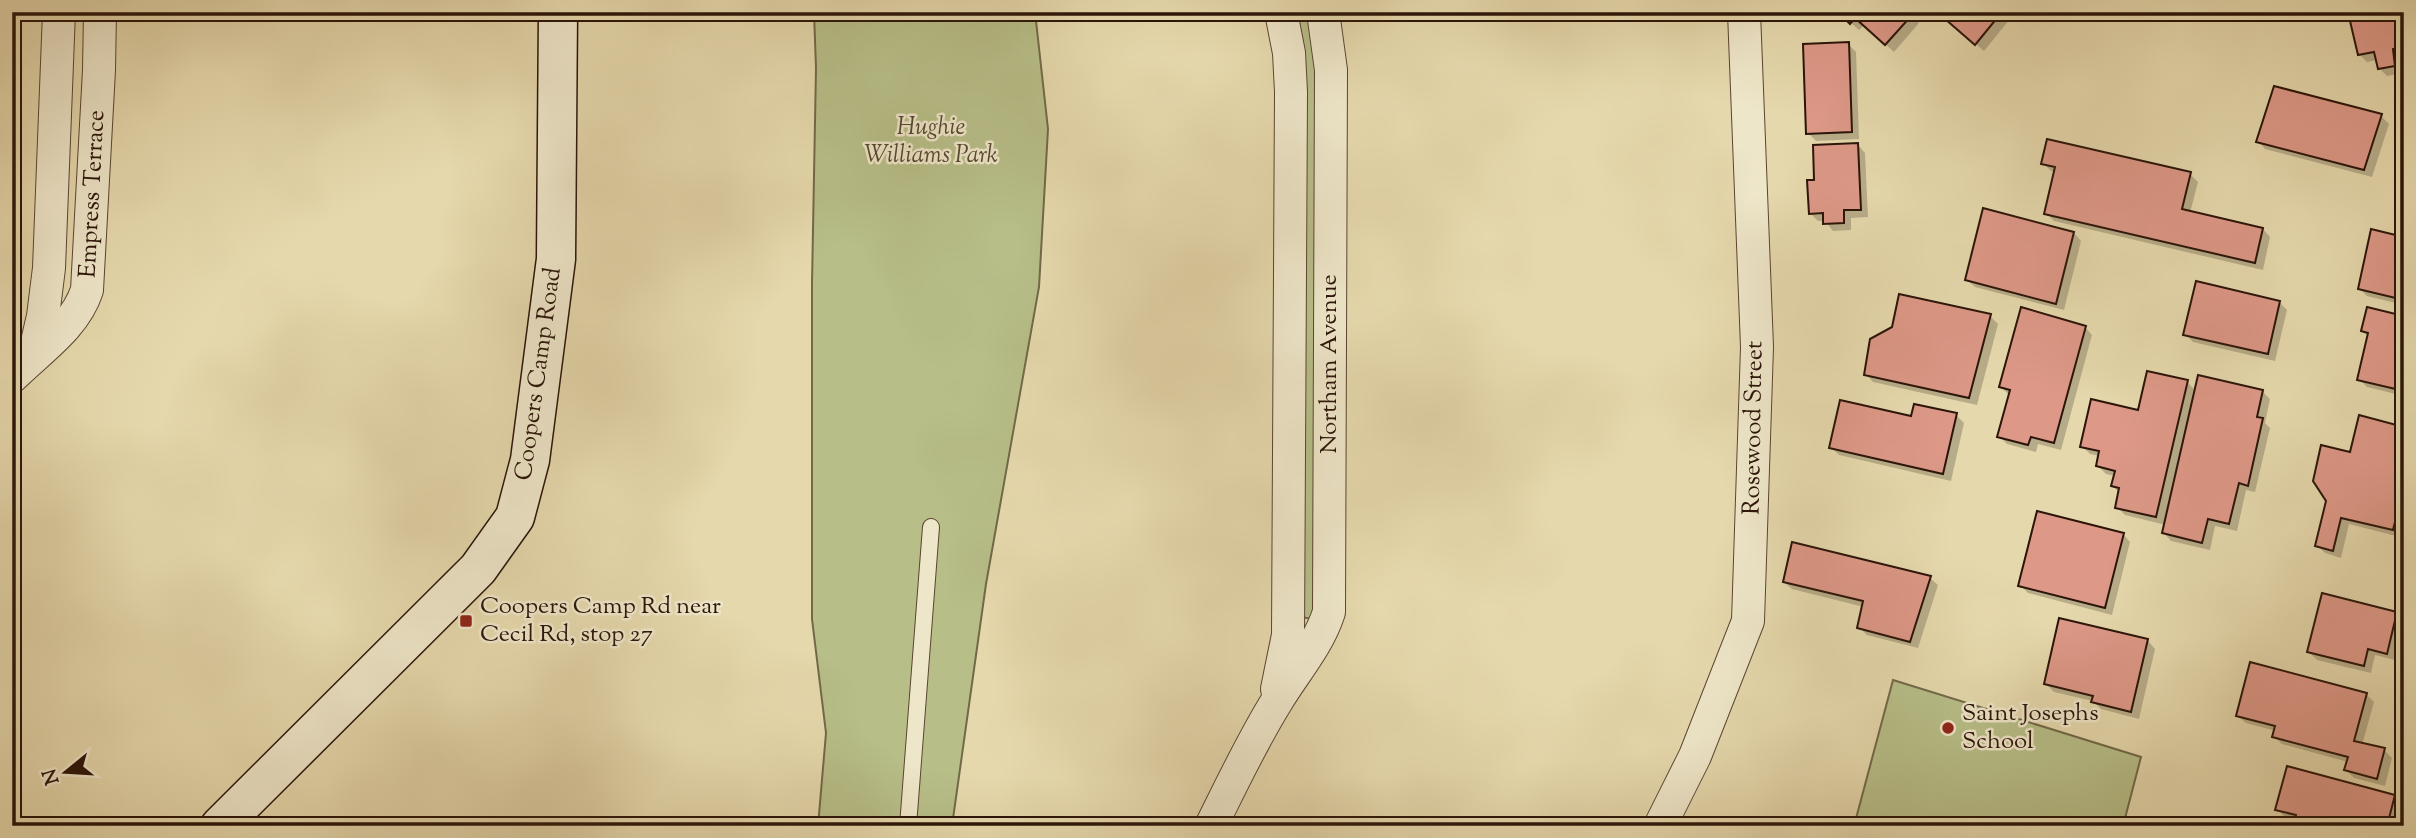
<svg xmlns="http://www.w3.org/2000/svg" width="2416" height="838" font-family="'Sorts Mill Goudy',serif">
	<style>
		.green { fill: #b7be88; stroke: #716948; stroke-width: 2 }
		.shadow { fill: #0003 }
		.building { fill: #dd9887; stroke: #2b1409; stroke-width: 2 }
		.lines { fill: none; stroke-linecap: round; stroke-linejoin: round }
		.lane-casing { stroke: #5a4532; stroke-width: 18 }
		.street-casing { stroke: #5a4532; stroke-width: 34 }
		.secondary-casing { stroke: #2b1409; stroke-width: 41 }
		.lane { stroke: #eee6c9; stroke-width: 16 }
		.street { stroke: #eee6c9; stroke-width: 32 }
		.secondary { stroke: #eee6c9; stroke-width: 38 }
		.poi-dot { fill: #8f2418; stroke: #eee6c9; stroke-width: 2.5 }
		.labels { text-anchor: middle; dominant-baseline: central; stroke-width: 5; stroke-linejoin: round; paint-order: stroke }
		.park-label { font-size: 24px; font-style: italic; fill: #55472f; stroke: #eee6c9 }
		.street-label { font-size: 24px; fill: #2b1409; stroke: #eee6c9 }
		.poi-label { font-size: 24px; fill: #2b1409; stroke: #eee6c9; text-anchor: start }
	</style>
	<rect width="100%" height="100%" fill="#e5d8ac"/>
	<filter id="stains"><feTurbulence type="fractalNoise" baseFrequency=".00286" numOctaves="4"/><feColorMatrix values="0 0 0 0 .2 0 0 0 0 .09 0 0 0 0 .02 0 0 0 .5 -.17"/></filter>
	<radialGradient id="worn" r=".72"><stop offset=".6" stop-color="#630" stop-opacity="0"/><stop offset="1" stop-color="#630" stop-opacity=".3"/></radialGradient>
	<g class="green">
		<path d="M 814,12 L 1035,12 L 1048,129 L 1039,287 L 986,584 L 952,826 L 818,826 L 826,733 L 812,619 L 812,283 L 816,68 Z"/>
		<path d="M 1292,12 L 1311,12 L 1318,50 L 1317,611 L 1311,619 L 1302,617 Z"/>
		<path d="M 1893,680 L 2141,757 L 2123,826 L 1854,826 Z"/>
	</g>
	<g class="shadow">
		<path d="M 1839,12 L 1908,12 L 1919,23 L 1894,52 L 1864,25 L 1859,30 Z"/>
		<path d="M 1938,12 L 2012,12 L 2014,14 L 1984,51 Z"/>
		<path d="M 2358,12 L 2390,12 L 2382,18 L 2401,14 L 2404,16 L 2404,56 L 2400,56 L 2402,73 L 2387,76 L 2379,68 L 2377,60 L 2367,62 L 2359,54 L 2361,19 Z"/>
		<path d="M 1848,44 L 1856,52 L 1859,139 L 1816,141 L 1808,133 Z"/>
		<path d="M 2381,116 L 2389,124 L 2372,177 L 2265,149 L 2258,141 Z"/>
		<path d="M 1858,145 L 1865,153 L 1868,217 L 1851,218 L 1851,230 L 1833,231 L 1825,221 L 1818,221 L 1810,213 L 1816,181 Z"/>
		<path d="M 2043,163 L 2190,174 L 2198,182 L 2190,213 L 2263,229 L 2270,237 L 2263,270 L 2054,221 L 2046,213 L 2056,172 L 2051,171 Z"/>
		<path d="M 2074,233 L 2081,241 L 2064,310 L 1975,287 L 1967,280 Z"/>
		<path d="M 2404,239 L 2404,305 L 2367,296 L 2359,288 Z"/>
		<path d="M 2279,302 L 2287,310 L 2275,361 L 2193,342 L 2185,334 Z"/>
		<path d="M 1990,316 L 1998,324 L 1977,405 L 1873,382 L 1866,374 Z"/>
		<path d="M 2404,317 L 2404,396 L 2367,387 L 2359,379 L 2369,337 L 2363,331 Z"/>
		<path d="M 2085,327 L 2092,335 L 2061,450 L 2038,444 L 2036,452 L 2007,444 L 1999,436 L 2010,396 L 2001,387 Z"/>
		<path d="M 2187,382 L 2196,391 L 2262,391 L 2270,399 L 2265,423 L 2270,428 L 2255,492 L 2246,490 L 2237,531 L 2215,526 L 2210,550 L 2171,541 L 2164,533 L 2166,525 L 2125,515 L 2117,507 L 2120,493 L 2113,486 L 2116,476 L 2106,474 L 2098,466 L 2100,456 L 2090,454 L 2082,446 Z"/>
		<path d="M 1956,415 L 1964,423 L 1951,481 L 1839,455 L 1831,447 L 1912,418 Z"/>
		<path d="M 2404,428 L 2404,523 L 2400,537 L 2349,524 L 2341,558 L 2325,553 L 2317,545 L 2351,454 Z"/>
		<path d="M 2123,534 L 2130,542 L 2112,615 L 2028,593 L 2020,585 Z"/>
		<path d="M 1930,578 L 1938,585 L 1918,648 L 1867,635 L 1859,627 L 1864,607 L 1792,589 L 1784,582 Z"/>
		<path d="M 2397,614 L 2404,621 L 2404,624 L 2395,660 L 2375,655 L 2371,673 L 2317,660 L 2309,652 Z"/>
		<path d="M 2148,641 L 2155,649 L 2139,719 L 2101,709 L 2093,701 L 2054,692 L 2046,684 Z"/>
		<path d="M 2366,694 L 2374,702 L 2362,745 L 2384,750 L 2392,758 L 2385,786 L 2354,778 L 2346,770 L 2348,762 L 2282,744 L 2274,737 L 2276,731 L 2246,723 L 2238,716 Z"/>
		<path d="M 2394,797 L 2402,804 L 2397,826 L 2299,826 L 2297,820 L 2285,817 L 2277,809 Z"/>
	</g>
	<g class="building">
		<path d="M 1838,12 L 1910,12 L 1913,14 L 1885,45 L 1855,18 L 1850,24 Z"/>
		<path d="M 1937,12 L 2002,12 L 1975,45 Z"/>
		<path d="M 2356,12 L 2381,12 L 2383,16 L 2402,12 L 2404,47 L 2393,49 L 2395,66 L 2378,69 L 2374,52 L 2358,55 L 2350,21 L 2359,18 Z"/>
		<path d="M 1849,42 L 1852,132 L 1806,134 L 1803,44 Z"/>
		<path d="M 2274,86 L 2382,114 L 2364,170 L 2256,142 Z"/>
		<path d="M 2047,139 L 2191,172 L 2182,209 L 2263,228 L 2255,263 L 2044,214 L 2055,167 L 2041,164 Z"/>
		<path d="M 1858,143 L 1861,210 L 1844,210 L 1844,223 L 1823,224 L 1823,213 L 1809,214 L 1807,180 L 1814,180 L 1813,145 Z"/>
		<path d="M 1983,208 L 2074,232 L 2056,304 L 1965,280 Z"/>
		<path d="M 2371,229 L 2404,237 L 2404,300 L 2358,289 Z"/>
		<path d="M 2196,281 L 2280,301 L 2268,354 L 2183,335 Z"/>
		<path d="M 1899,294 L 1991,314 L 1969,398 L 1864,375 L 1870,339 L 1892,327 Z"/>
		<path d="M 2021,307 L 2086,326 L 2054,443 L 2031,437 L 2028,445 L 1997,437 L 2010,390 L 1999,387 Z"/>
		<path d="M 2367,307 L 2404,316 L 2404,391 L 2357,380 L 2368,333 L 2361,331 Z"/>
		<path d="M 2147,371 L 2188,380 L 2156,517 L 2115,508 L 2119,488 L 2111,486 L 2115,471 L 2096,466 L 2099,451 L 2080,447 L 2091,399 L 2138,410 Z"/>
		<path d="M 2198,375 L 2263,390 L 2257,417 L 2263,418 L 2248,486 L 2239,483 L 2229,524 L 2208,519 L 2202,543 L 2162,533 Z"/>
		<path d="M 1840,400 L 1911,416 L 1914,404 L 1957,413 L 1943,474 L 1829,448 Z"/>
		<path d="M 2359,415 L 2404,427 L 2404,486 L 2393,530 L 2341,518 L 2333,551 L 2315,546 L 2326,501 L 2313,481 L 2321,445 L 2350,452 Z"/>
		<path d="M 2037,511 L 2124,533 L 2105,608 L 2018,586 Z"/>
		<path d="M 1792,542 L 1931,576 L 1910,642 L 1857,628 L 1863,601 L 1783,582 Z"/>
		<path d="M 2322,593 L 2397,612 L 2387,654 L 2368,649 L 2364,666 L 2307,652 Z"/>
		<path d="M 2059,618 L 2148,639 L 2131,712 L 2091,702 L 2093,696 L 2044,684 Z"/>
		<path d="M 2250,662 L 2367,693 L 2354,741 L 2385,748 L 2377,779 L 2344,770 L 2348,757 L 2272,737 L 2275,726 L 2236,716 Z"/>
		<path d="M 2287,766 L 2395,795 L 2387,826 L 2303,826 L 2294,823 L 2296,815 L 2275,810 Z"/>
	</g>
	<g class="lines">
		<g class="lane-casing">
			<path id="lane" d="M 908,826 L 931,527"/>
		</g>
		<g class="street-casing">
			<g id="street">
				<path d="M 34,355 L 43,316 L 49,268 L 59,12"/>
				<path d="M 12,377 C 39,350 75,327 87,290 L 99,70 L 100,12"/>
				<path d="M 1277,689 L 1288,635 L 1291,92 L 1289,53 L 1281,12"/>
				<path d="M 1211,826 C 1232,784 1252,741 1277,701 C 1295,671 1318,646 1329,612 L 1331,70 L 1323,12"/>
				<path d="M 1660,826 L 1695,756 L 1748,621 L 1757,347 L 1744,12"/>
			</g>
		</g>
		<g class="secondary-casing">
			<path id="secondary" d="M 220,826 L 478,569 L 515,517 L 530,460 L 556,259 L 558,12"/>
		</g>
		<use href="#lane" class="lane"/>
		<use href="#street" class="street"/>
		<use href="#secondary" class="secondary"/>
	</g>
	<g class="poi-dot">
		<rect x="459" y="614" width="14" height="14" rx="3.5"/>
		<circle cx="1948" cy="728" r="7"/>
	</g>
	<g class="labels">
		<g class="park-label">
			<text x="931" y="128">Hughie<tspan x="931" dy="28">Williams Park</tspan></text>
		</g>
		<g class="street-label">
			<text transform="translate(93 194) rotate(-87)">Empress Terrace</text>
			<text transform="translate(1330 364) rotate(-90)">Northam Avenue</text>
			<text transform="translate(539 374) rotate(-82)">Coopers Camp Road</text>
			<text transform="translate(1754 428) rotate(-89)">Rosewood Street</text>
		</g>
		<g class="poi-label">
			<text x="480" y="607">Coopers Camp Rd near<tspan x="480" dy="28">Cecil Rd, stop 27</tspan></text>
			<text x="1962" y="714">Saint Josephs<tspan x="1962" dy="28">School</tspan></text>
		</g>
	</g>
	<rect width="2416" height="838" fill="none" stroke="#e5d8ac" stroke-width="42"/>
	<rect x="14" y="14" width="2388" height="810" fill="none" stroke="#2b1409" stroke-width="3.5"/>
	<rect x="21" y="21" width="2374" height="796" fill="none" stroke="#2b1409" stroke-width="2"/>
	<g transform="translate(66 772) rotate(252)" stroke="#eee6c9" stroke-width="5" paint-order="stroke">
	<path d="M0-5L12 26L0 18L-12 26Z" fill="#2b1409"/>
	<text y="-10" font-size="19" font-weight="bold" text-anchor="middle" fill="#2b1409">N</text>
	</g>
	<rect width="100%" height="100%" filter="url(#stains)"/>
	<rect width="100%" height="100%" fill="url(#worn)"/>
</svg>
